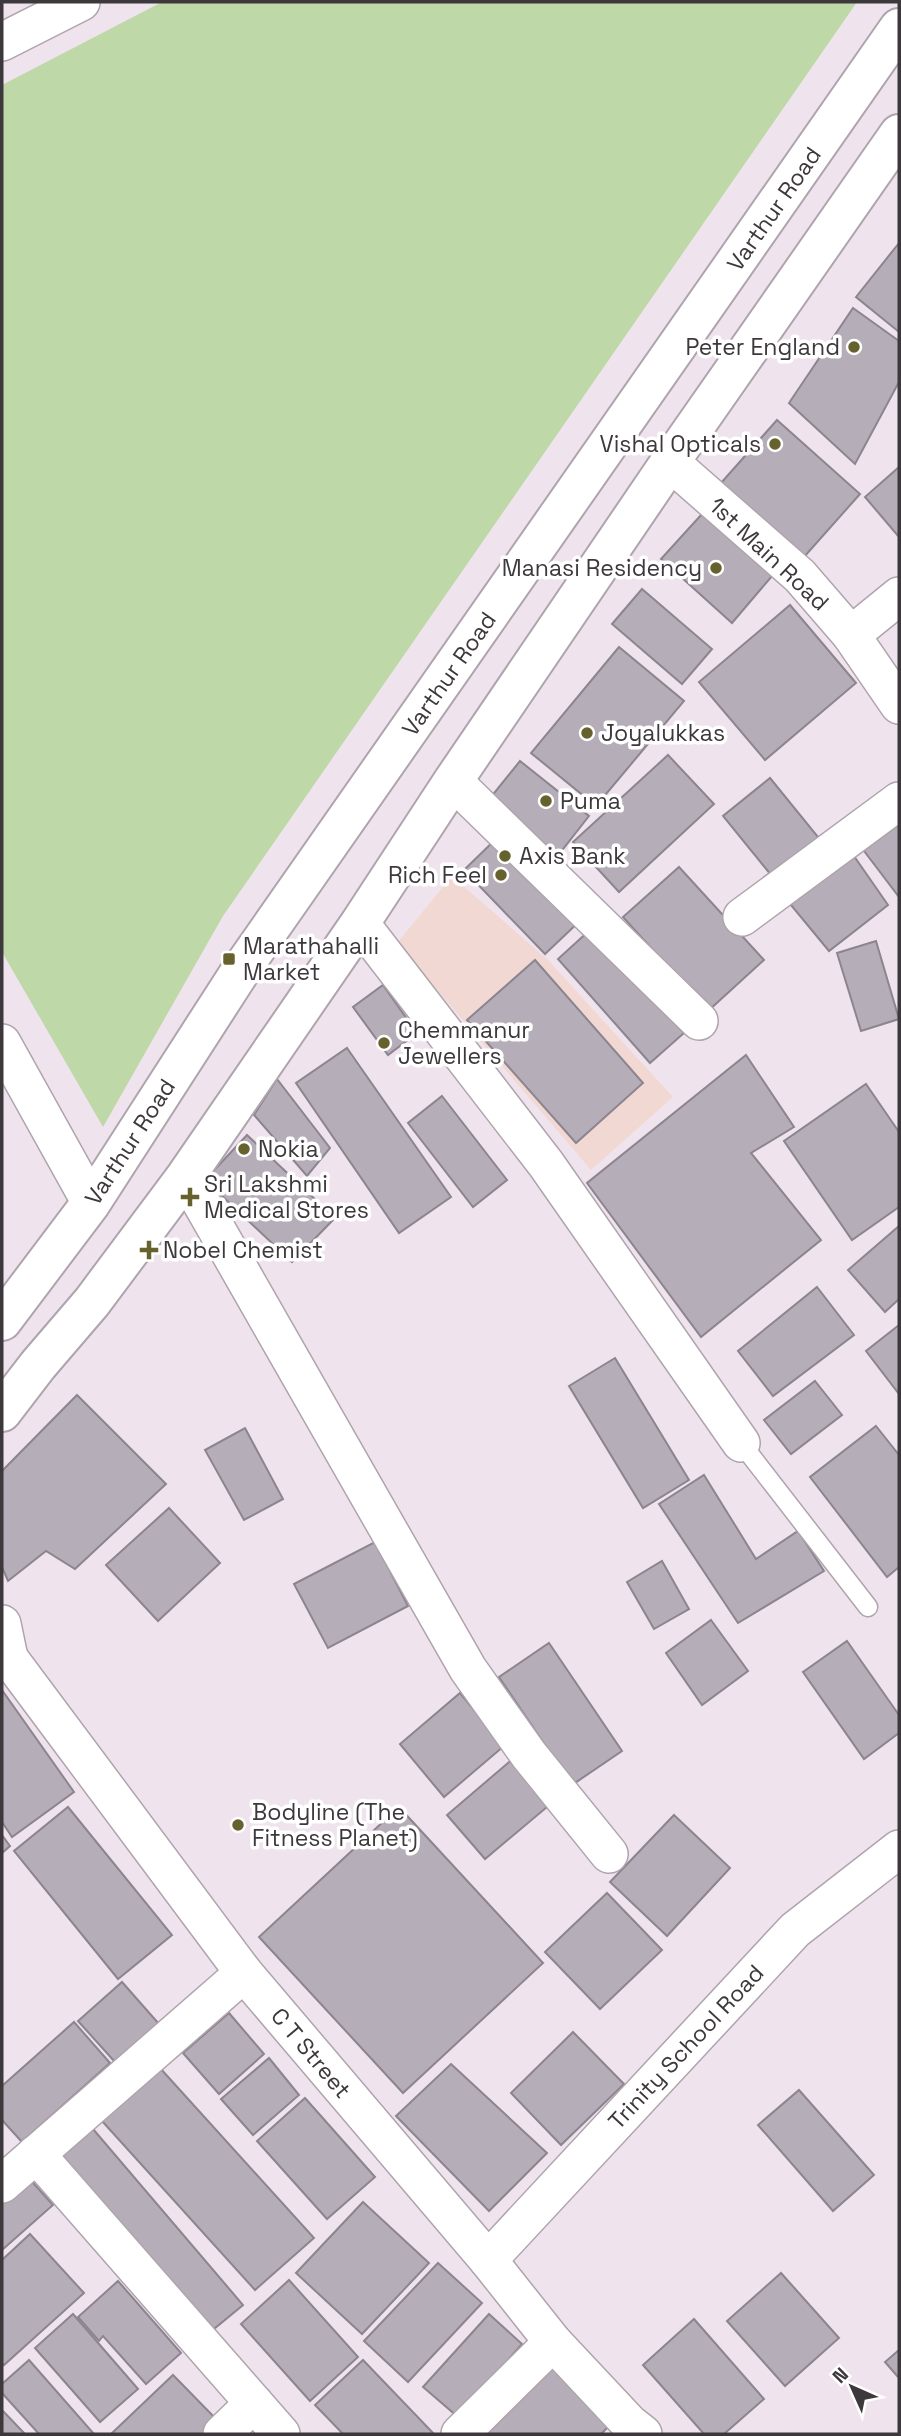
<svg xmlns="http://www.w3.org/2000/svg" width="901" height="2436" font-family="'Space Grotesk',sans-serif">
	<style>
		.commercial { fill: #f2d8d3 }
		.green { fill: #bed8a7 }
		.building { fill: #b5adb7; stroke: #8c848e; stroke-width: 2 }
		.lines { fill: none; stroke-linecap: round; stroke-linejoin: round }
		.service-casing { stroke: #afa4ad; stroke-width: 21 }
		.minor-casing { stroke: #afa4ad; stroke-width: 40 }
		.primary-casing { stroke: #afa4ad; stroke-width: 42 }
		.service { stroke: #fff; stroke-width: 18 }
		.minor { stroke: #fff; stroke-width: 37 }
		.primary { stroke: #fff; stroke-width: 38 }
		.poi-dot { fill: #66622e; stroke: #fff; stroke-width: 2.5 }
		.labels { text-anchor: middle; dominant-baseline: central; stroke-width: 7; stroke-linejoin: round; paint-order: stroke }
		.street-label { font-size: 23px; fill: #3c383b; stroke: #fff }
		.poi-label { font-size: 23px; fill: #3c383b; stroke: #fff; text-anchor: start }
	</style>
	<rect width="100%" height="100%" fill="#efe4ee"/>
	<path class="commercial" d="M 452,876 L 548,960 L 673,1097 L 591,1170 L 397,943 Z"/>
	<path class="green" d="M 162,2 L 857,2 L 223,916 L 103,1127 L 2,952 L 2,85 Z"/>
	<g class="building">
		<path d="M 899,243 L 899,332 L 856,297 Z"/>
		<path d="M 853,308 L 899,341 L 899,382 L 855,464 L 789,403 Z"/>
		<path d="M 777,420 L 860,494 L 796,566 L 713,492 Z"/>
		<path d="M 899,467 L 899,537 L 865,497 Z"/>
		<path d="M 702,514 L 772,576 L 732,623 L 661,559 Z"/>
		<path d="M 642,589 L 712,649 L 682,684 L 612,624 Z"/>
		<path d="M 790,605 L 856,683 L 765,760 L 699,682 Z"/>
		<path d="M 619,647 L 684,701 L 596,806 L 531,753 Z"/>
		<path d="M 668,755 L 714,804 L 619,892 L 573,842 Z"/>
		<path d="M 520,761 L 589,816 L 552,863 L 482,808 Z"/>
		<path d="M 770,778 L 827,848 L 780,886 L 723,816 Z"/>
		<path d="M 893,816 L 899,825 L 899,897 L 858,843 Z"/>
		<path d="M 500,835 L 582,919 L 545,954 L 464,870 Z"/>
		<path d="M 847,846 L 888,905 L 829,951 L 781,893 Z"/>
		<path d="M 679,867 L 764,960 L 708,1011 L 623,917 Z"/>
		<path d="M 591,929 L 684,1033 L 650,1063 L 558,959 Z"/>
		<path d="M 876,941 L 899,1019 L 861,1031 L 837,953 Z"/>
		<path d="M 535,960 L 643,1083 L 576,1143 L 467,1020 Z"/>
		<path d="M 383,985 L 417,1033 L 388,1055 L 353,1007 Z"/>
		<path d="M 347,1048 L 451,1197 L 399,1233 L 296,1083 Z"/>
		<path d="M 746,1055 L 794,1127 L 751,1153 L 821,1240 L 701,1337 L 587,1183 Z"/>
		<path d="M 277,1079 L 330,1148 L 307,1176 L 254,1115 Z"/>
		<path d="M 866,1084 L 899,1132 L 899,1207 L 852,1240 L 784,1141 Z"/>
		<path d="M 442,1096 L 507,1180 L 473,1207 L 408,1123 Z"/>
		<path d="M 247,1135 L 335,1218 L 292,1262 L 205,1180 Z"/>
		<path d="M 899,1226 L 899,1299 L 885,1312 L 848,1270 Z"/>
		<path d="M 817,1287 L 854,1335 L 773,1396 L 738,1351 Z"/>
		<path d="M 899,1325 L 899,1394 L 866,1351 Z"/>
		<path d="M 615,1358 L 689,1480 L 643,1508 L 569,1386 Z"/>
		<path d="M 815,1381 L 842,1415 L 791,1454 L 764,1420 Z"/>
		<path d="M 77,1395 L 166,1484 L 75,1569 L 46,1551 L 8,1581 L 2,1567 L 2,1471 Z"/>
		<path d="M 876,1426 L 899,1455 L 899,1567 L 887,1577 L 810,1477 Z"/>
		<path d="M 245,1428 L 283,1499 L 244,1520 L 205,1450 Z"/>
		<path d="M 704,1475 L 756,1559 L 798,1531 L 824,1571 L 738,1623 L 659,1504 Z"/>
		<path d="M 169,1508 L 220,1563 L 158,1621 L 106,1565 Z"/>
		<path d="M 375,1542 L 408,1606 L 328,1648 L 294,1584 Z"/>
		<path d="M 662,1561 L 689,1609 L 654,1629 L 627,1582 Z"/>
		<path d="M 711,1620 L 748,1671 L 702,1705 L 666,1653 Z"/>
		<path d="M 847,1641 L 899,1715 L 899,1733 L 864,1759 L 803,1672 Z"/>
		<path d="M 549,1643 L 622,1751 L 572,1785 L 499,1677 Z"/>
		<path d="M 2,1690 L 74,1792 L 12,1837 L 2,1822 Z"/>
		<path d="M 460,1693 L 504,1746 L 444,1797 L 400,1744 Z"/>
		<path d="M 515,1757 L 553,1802 L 485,1859 L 447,1815 Z"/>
		<path d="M 68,1807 L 172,1935 L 118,1979 L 14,1851 Z"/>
		<path d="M 399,1807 L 543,1963 L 403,2093 L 259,1937 Z"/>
		<path d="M 674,1815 L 730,1868 L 667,1936 L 610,1882 Z"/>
		<path d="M 2,1835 L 10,1846 L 2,1853 Z"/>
		<path d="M 607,1893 L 662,1950 L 600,2009 L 545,1952 Z"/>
		<path d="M 122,1982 L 159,2024 L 115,2062 L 78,2021 Z"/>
		<path d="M 229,2013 L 264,2054 L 219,2094 L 183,2053 Z"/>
		<path d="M 74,2022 L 110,2063 L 22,2142 L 2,2120 L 2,2086 Z"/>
		<path d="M 573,2032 L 624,2084 L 561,2145 L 511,2093 Z"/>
		<path d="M 269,2058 L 299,2095 L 253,2135 L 221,2099 Z"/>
		<path d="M 451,2064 L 547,2153 L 489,2211 L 396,2116 Z"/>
		<path d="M 160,2068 L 314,2238 L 255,2290 L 102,2121 Z"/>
		<path d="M 799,2090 L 874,2175 L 833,2211 L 758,2125 Z"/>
		<path d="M 305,2098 L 375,2177 L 327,2219 L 257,2141 Z"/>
		<path d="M 93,2129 L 243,2305 L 209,2333 L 60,2158 Z"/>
		<path d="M 27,2176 L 53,2205 L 2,2250 L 2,2198 Z"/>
		<path d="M 363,2202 L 429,2263 L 362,2334 L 296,2273 Z"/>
		<path d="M 30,2234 L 84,2293 L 4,2365 L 2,2363 L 2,2260 Z"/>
		<path d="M 438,2263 L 482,2303 L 408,2382 L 364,2341 Z"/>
		<path d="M 781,2273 L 839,2338 L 785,2386 L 727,2321 Z"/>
		<path d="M 289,2280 L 358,2357 L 310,2401 L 241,2324 Z"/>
		<path d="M 118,2281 L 181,2353 L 146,2384 L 103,2336 L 99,2341 L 78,2317 Z"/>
		<path d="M 73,2314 L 138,2389 L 100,2422 L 35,2348 Z"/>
		<path d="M 489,2314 L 522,2344 L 458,2417 L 423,2387 Z"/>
		<path d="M 694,2319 L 764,2399 L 724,2434 L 704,2434 L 643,2365 Z"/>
		<path d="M 899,2350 L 899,2378 L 885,2362 Z"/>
		<path d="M 29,2360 L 94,2434 L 39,2434 L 2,2393 L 2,2384 Z"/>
		<path d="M 363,2360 L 434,2434 L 343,2434 L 315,2405 Z"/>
		<path d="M 550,2366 L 610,2425 L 601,2434 L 486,2434 L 484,2432 Z"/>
		<path d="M 173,2375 L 220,2423 L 208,2434 L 111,2434 Z"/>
		<path d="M 2,2410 L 25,2434 L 2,2434 Z"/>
	</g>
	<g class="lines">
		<g class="service-casing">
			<path id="service" d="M 741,1443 L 868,1607"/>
		</g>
		<g class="minor-casing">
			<g id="minor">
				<path d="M 2,42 L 81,2"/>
				<path d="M 670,462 L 800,576 L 851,635 L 899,596"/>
				<path d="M 851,635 L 899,705"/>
				<path d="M 453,781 L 699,1021"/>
				<path d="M 742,917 L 899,801"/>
				<path d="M 360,923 L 546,1164 L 741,1443"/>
				<path d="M 2,1043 L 91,1203"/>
				<path d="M 186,1176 L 468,1669 L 529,1755 L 609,1854"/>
				<path d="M 2,1624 L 9,1658"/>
				<path d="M 2,1654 L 9,1658 L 244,1973 L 488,2260 L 553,2342 L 629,2423 L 643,2434"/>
				<path d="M 36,2154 L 281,2434"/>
				<path d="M 2,2184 L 244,1973"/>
				<path d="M 488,2260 L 795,1930 L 899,1849"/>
				<path d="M 222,2434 L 254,2403"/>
				<path d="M 460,2434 L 553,2342"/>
			</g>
		</g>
		<g class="primary-casing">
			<g id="primary">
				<path d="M 2,1321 L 91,1203 L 243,967 L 899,28"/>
				<path d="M 2,1412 L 38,1365 L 92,1302 L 186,1176 L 360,923 L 453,781 L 670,462 L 899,134"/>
			</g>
		</g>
		<use href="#service" class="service"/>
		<use href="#minor" class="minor"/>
		<use href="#primary" class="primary"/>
	</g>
	<g class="poi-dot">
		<circle cx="854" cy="347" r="7"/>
		<circle cx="775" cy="444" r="7"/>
		<circle cx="716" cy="568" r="7"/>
		<circle cx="587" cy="733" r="7"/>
		<circle cx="546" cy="801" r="7"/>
		<circle cx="505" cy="856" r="7"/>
		<circle cx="501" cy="875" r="7"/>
		<rect x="222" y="952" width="14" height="14" rx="3.5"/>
		<circle cx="384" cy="1043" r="7"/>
		<circle cx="244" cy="1149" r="7"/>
		<path d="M186.5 1186.5h7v7h7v7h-7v7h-7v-7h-7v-7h7z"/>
		<path d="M145.5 1239.5h7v7h7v7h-7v7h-7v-7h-7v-7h7z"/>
		<circle cx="238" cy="1825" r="7"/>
	</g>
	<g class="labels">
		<g class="street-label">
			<text transform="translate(774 209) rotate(-55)">Varthur Road</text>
			<text transform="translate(769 554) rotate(43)">1st Main Road</text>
			<text transform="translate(449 674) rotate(-55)">Varthur Road</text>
			<text transform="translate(130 1142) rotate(-57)">Varthur Road</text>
			<text transform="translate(686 2047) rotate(-47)">Trinity School Road</text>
			<text transform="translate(311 2053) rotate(50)">C T Street</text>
		</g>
		<g class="poi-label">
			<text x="840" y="347" text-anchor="end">Peter England</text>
			<text x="761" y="444" text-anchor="end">Vishal Opticals</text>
			<text x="702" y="568" text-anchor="end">Manasi Residency</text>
			<text x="601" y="733">Joyalukkas</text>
			<text x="560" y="801">Puma</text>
			<text x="519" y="856">Axis Bank</text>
			<text x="487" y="875" text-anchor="end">Rich Feel</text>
			<text x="243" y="946">Marathahalli<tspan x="243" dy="26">Market</tspan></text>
			<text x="398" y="1030">Chemmanur<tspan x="398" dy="26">Jewellers</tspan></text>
			<text x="258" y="1149">Nokia</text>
			<text x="204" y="1184">Sri Lakshmi<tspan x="204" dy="26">Medical Stores</tspan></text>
			<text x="163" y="1250">Nobel Chemist</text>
			<text x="252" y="1812">Bodyline (The<tspan x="252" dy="26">Fitness Planet)</tspan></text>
		</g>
	</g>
	<rect width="901" height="2436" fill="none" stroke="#3c383b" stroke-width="7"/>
	<g transform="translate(852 2387) rotate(315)" stroke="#ffffff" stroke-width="5" paint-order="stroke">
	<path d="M0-5L12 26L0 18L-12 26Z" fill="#3c383b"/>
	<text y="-10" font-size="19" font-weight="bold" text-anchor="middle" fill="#3c383b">N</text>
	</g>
</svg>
